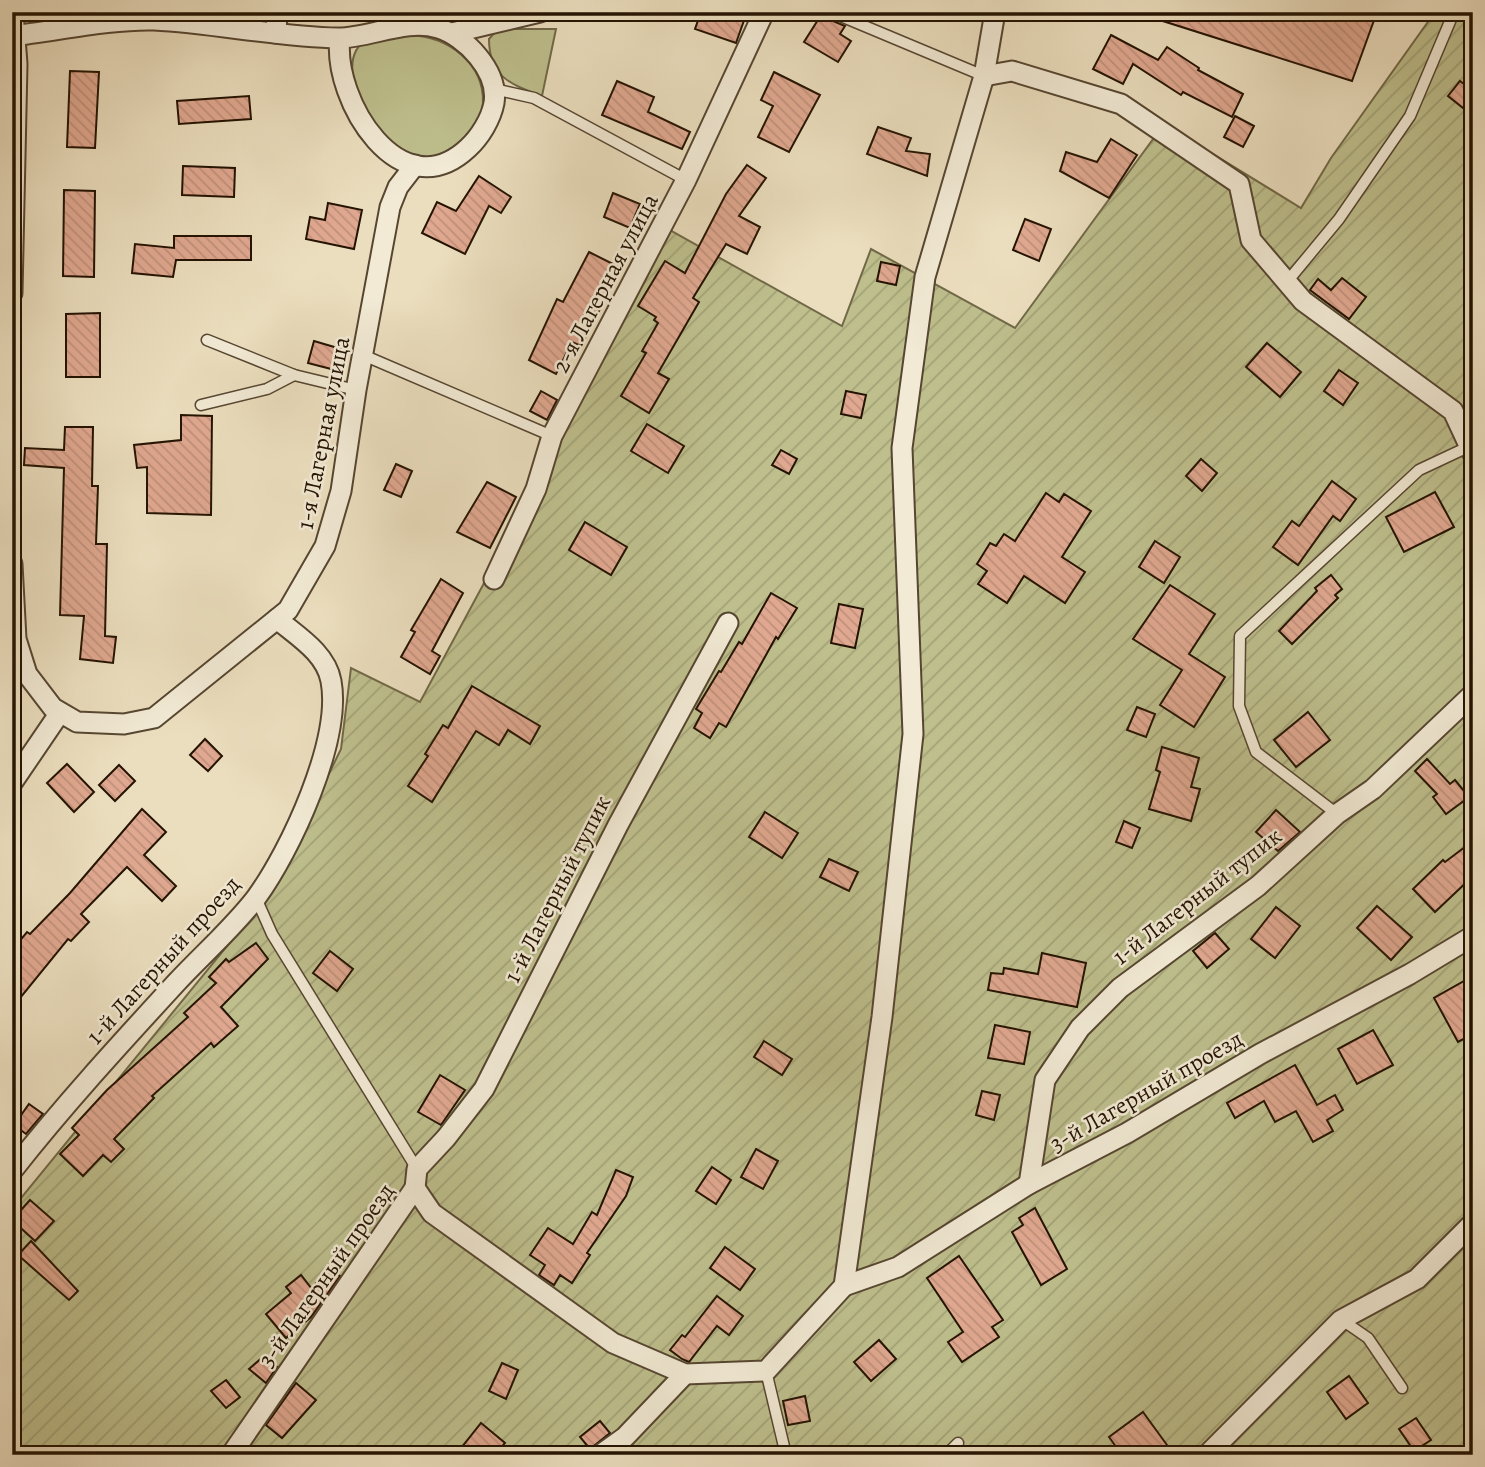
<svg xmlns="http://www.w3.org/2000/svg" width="1485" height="1467" font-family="Alegreya,serif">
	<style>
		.grass { fill: #bebf8d; stroke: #716948; stroke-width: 2 }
		.garden { fill: url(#garden-furrows); stroke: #716948; stroke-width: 2 }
		.building { fill: url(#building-back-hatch); stroke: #241302; stroke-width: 2 }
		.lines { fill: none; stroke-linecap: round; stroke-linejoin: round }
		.lane-casing { stroke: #564631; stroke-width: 13 }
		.street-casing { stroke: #564631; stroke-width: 23 }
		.lane { stroke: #f2ead5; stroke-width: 10 }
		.street { stroke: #f2ead5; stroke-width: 19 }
		.labels { text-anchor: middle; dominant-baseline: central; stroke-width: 5; stroke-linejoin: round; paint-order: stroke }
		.street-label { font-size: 24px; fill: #241302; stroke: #f2ead5 }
	</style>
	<defs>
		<pattern id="garden-furrows" width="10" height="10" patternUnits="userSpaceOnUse" patternTransform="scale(1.75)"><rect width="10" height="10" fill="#bebf8d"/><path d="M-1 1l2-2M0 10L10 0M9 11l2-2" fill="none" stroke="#a3a378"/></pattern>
		<pattern id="building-back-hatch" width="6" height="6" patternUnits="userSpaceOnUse" patternTransform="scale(1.75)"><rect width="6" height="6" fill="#e0a890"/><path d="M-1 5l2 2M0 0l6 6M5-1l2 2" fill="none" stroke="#c0907b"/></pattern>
	</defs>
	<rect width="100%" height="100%" fill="#ebdebe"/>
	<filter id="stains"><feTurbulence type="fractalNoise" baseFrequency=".00286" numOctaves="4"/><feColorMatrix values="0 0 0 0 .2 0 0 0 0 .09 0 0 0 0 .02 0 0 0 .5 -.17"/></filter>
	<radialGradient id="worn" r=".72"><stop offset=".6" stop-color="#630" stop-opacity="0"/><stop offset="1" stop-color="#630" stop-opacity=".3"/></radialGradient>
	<g class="grass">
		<path d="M 510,29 L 556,29 L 542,96 C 509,84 489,76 489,39 L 496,31 Z"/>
		<path d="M 410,35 C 448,37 484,62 483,103 C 482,113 478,129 470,137 C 466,142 457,145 452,148 C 446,151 439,157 433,159 C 392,169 329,76 361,44 Z"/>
	</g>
	<path class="garden" d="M 1435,12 L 1473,12 L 1473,1455 L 12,1455 L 12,1209 L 272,891 L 341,749 L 351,668 L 420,702 L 483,585 L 551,435 L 657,223 L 842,326 L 871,249 L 1015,328 L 1164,124 L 1301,208 L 1331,158 Z"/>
	<g class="building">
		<path d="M 701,12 L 747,12 L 736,43 L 695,29 Z"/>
		<path d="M 823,12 L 828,19 L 845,26 L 840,34 L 851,41 L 838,62 L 804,42 Z"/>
		<path d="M 1148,12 L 1377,12 L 1352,81 L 1147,16 Z"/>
		<path d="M 1111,35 L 1158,60 L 1167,47 L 1199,68 L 1198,70 L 1243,94 L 1232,117 L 1183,92 L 1181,95 L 1133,64 L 1123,84 L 1093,69 Z"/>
		<path d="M 70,71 L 99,72 L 95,148 L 67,147 Z"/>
		<path d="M 774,72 L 820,95 L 789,152 L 758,137 L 773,106 L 761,100 Z"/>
		<path d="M 617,81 L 654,97 L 648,112 L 690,132 L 682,149 L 602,115 Z"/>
		<path d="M 1460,81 L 1473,91 L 1463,108 L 1448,96 Z"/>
		<path d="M 249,96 L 251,119 L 179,124 L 177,101 Z"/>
		<path d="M 1235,116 L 1254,126 L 1243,147 L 1224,137 Z"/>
		<path d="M 878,127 L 911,138 L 906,151 L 930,154 L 927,176 L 867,154 Z"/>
		<path d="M 1111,139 L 1137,155 L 1109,198 L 1060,171 L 1066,152 L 1097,162 Z"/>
		<path d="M 747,165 L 766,178 L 739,216 L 760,227 L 747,254 L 726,244 L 693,298 L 699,302 L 658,373 L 669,379 L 649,413 L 621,396 L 646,353 L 642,351 L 658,323 L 654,320 L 656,317 L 638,306 L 665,261 L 685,273 L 726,194 Z"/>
		<path d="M 183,166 L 235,168 L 234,197 L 182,195 Z"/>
		<path d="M 479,176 L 511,197 L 501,213 L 489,206 L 465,254 L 422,233 L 437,202 L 456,211 Z"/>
		<path d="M 64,190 L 95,191 L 94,277 L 63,276 Z"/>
		<path d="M 613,193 L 640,204 L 630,228 L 604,217 Z"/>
		<path d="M 328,203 L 362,210 L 354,249 L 306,239 L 310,217 L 325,220 Z"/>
		<path d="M 1025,219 L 1051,229 L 1039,261 L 1013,250 Z"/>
		<path d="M 174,236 L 251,236 L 251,260 L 176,260 L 173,277 L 132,273 L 135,244 L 174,248 Z"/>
		<path d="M 589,252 L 621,268 L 581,346 L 572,342 L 556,374 L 529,360 L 557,299 L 563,302 Z"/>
		<path d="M 881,262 L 900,266 L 896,285 L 877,281 Z"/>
		<path d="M 1342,278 L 1366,297 L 1349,319 L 1310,290 L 1318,279 L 1331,290 Z"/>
		<path d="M 100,313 L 100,377 L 66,377 L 66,314 Z"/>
		<path d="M 314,341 L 341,349 L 335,370 L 308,363 Z"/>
		<path d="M 1267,343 L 1301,372 L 1280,397 L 1246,367 Z"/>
		<path d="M 1339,370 L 1358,383 L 1343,405 L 1324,391 Z"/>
		<path d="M 541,391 L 557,400 L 547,420 L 530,411 Z"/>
		<path d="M 846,391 L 866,395 L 861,418 L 841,414 Z"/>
		<path d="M 181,415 L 212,416 L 211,515 L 147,513 L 147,467 L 137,468 L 134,445 L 181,440 Z"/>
		<path d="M 647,424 L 684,446 L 668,473 L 631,451 Z"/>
		<path d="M 65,427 L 93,427 L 92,486 L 98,486 L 96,544 L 107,544 L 105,636 L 116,637 L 113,663 L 80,659 L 84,616 L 60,615 L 64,468 L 24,465 L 25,448 L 64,450 Z"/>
		<path d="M 781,450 L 797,459 L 789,474 L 772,465 Z"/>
		<path d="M 1201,459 L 1217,473 L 1202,491 L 1186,476 Z"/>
		<path d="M 396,464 L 412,471 L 401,497 L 384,490 Z"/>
		<path d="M 1332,481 L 1356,499 L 1340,521 L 1333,516 L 1298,565 L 1273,547 L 1292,521 L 1299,526 Z"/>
		<path d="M 487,482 L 516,497 L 490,548 L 457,532 Z"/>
		<path d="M 1435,492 L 1454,527 L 1404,552 L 1386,517 Z"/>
		<path d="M 1046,493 L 1059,502 L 1064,494 L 1091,511 L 1062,557 L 1085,572 L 1065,603 L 1024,576 L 1007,603 L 978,584 L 987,571 L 977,564 L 990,543 L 996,546 L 1004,534 L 1015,541 Z"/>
		<path d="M 585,522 L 627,547 L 611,575 L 569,550 Z"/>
		<path d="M 1155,541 L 1180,557 L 1164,583 L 1139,567 Z"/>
		<path d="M 1331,575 L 1342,589 L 1335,595 L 1338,598 L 1292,644 L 1279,631 L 1317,591 L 1315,588 Z"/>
		<path d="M 441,579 L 463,593 L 432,651 L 440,656 L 430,674 L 401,657 L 415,632 L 411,630 Z"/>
		<path d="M 1170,585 L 1215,614 L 1189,654 L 1225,677 L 1194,727 L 1160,705 L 1182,670 L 1133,639 Z"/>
		<path d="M 771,593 L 797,608 L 778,639 L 776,637 L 726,727 L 719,723 L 710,738 L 694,728 L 702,713 L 696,709 L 719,671 L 721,672 L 739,642 L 742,644 Z"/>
		<path d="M 839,604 L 863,609 L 855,648 L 831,643 Z"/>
		<path d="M 472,686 L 540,726 L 530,744 L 508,730 L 499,745 L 476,731 L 432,802 L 408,786 L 428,756 L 425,754 L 443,725 L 448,728 Z"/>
		<path d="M 1137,707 L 1155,714 L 1146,737 L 1127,730 Z"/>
		<path d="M 1308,712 L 1330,740 L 1296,767 L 1274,740 Z"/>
		<path d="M 205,739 L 222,756 L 208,771 L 190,755 Z"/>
		<path d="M 1162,747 L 1199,758 L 1191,787 L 1200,789 L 1191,821 L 1149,809 L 1160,772 L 1156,770 Z"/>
		<path d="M 1427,759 L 1450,784 L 1455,780 L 1469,797 L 1446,814 L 1433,797 L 1437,794 L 1415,771 Z"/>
		<path d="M 67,764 L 94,792 L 74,812 L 47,783 Z"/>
		<path d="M 119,765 L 135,781 L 115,801 L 99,785 Z"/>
		<path d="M 142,809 L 166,832 L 144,855 L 176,886 L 162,901 L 127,867 L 81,914 L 89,922 L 71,941 L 68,939 L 12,1008 L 12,950 L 27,932 L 30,934 L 70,893 Z"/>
		<path d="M 1276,810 L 1300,832 L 1278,851 L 1256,832 Z"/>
		<path d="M 765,812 L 798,833 L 782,858 L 749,837 Z"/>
		<path d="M 1124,821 L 1140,828 L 1132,848 L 1116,842 Z"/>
		<path d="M 1473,841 L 1473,876 L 1435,912 L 1413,889 L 1443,860 L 1445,862 Z"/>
		<path d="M 829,859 L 858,872 L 849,891 L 820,877 Z"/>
		<path d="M 1377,906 L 1412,937 L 1391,960 L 1357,928 Z"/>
		<path d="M 1276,907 L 1300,926 L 1275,958 L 1251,939 Z"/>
		<path d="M 1215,933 L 1229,949 L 1207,968 L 1193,951 Z"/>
		<path d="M 256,943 L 268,959 L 221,1007 L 238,1026 L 214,1047 L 211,1043 L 152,1096 L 154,1098 L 114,1139 L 124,1149 L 111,1162 L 103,1155 L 83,1176 L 60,1154 L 79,1135 L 72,1128 L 107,1090 L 188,1017 L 184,1013 L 216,983 L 209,977 L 226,959 L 229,962 Z"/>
		<path d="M 330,951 L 353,969 L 337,991 L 313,973 Z"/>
		<path d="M 1042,953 L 1086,963 L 1077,1007 L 988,990 L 991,973 L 1003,974 L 1004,968 L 1038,974 Z"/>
		<path d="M 1473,976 L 1473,1034 L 1458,1042 L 1434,998 Z"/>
		<path d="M 995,1025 L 1030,1032 L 1024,1064 L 988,1058 Z"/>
		<path d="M 1373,1030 L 1393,1065 L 1357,1084 L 1338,1049 Z"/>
		<path d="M 764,1041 L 792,1059 L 782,1075 L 754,1057 Z"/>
		<path d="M 1295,1065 L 1317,1105 L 1335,1095 L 1343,1110 L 1327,1120 L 1333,1131 L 1313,1142 L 1296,1111 L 1275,1122 L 1264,1101 L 1235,1118 L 1227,1103 Z"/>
		<path d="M 440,1075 L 465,1090 L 441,1125 L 418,1112 Z"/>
		<path d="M 982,1091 L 1000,1095 L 994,1120 L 976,1115 Z"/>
		<path d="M 29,1104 L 43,1114 L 26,1134 L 14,1125 Z"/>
		<path d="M 756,1149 L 778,1161 L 763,1189 L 741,1177 Z"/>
		<path d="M 712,1167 L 731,1180 L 716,1204 L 696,1191 Z"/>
		<path d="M 616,1170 L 633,1177 L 626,1196 L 587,1253 L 590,1255 L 572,1283 L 560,1275 L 554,1285 L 539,1275 L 545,1265 L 530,1255 L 548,1228 L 573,1244 L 592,1212 L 597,1215 Z"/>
		<path d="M 30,1200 L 54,1221 L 35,1241 L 12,1220 Z"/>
		<path d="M 1035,1208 L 1067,1269 L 1041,1285 L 1012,1232 L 1023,1225 L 1019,1218 Z"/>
		<path d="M 31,1241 L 78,1291 L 69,1300 L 18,1255 Z"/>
		<path d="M 725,1247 L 755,1269 L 740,1290 L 710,1268 Z"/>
		<path d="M 959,1256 L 1003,1320 L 992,1327 L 999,1337 L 962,1362 L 948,1342 L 963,1332 L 927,1278 Z"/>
		<path d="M 327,1267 L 340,1276 L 311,1317 L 286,1338 L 266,1314 L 291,1293 L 286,1287 L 301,1275 L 312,1289 Z"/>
		<path d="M 717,1296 L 743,1316 L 729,1335 L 717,1326 L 689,1362 L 682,1359 L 670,1350 L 682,1335 L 685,1337 Z"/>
		<path d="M 879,1340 L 896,1359 L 871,1381 L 854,1362 Z"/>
		<path d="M 264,1356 L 277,1367 L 266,1383 L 249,1369 Z"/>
		<path d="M 502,1363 L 518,1370 L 506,1399 L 489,1391 Z"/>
		<path d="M 1349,1376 L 1368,1403 L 1346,1419 L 1327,1392 Z"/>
		<path d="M 226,1380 L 240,1397 L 226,1408 L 211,1391 Z"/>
		<path d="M 296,1383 L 316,1400 L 282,1438 L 266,1425 Z"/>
		<path d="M 805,1396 L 810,1421 L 788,1425 L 783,1401 Z"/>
		<path d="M 1143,1412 L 1167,1445 L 1154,1455 L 1122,1455 L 1109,1437 Z"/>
		<path d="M 1416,1418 L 1431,1440 L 1414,1451 L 1399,1429 Z"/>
		<path d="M 600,1421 L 610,1433 L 590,1449 L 580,1437 Z"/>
		<path d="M 481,1423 L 505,1443 L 495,1455 L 471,1455 L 462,1447 Z"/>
	</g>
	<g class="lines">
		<g class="lane-casing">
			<g id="lane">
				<path d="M 831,12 L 984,76"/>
				<path d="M 494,89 L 534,98 L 686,180"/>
				<path d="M 1286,283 L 1339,219 L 1410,116 L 1454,12"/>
				<path d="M 207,340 L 294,375 L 356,390"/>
				<path d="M 363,355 L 552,436"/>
				<path d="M 201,405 L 267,389 L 294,375"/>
				<path d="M 1337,814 L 1256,752 L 1239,706 L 1240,636 L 1419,470 L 1468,447"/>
				<path d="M 256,898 L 272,934 L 417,1169"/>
				<path d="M 1342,1320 L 1368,1338 L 1402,1388"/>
				<path d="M 766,1371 L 786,1455"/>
				<path d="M 946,1455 L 958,1443"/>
			</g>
		</g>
		<g class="street-casing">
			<g id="street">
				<path d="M 276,33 L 277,12"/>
				<path d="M 452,33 L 540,12"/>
				<path d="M 12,36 C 57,31 109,19 154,20 C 215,23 277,37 338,38 C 370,38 407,18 438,28 C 465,36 499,71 494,103 C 491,119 480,137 468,148 C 401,211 332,100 340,38"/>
				<path d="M 984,76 L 1012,71 L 1121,104 L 1239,184 L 1251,240 L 1303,301 L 1453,411 L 1473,454"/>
				<path d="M 12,293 L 17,64 L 13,12"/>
				<path d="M 12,564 L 16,639 L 27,674 L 53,708 L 77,722 L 124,724 L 154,718 L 288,610 L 325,546 L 341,491 L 356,390 L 390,207 L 398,187 L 415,165"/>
				<path d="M 494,579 L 536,489 L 552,436 L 686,180 L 764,12"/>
				<path d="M 12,783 L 59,714"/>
				<path d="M 12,1171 C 64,1105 119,1045 176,983 C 202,955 233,928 256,898 C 291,850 342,740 331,681 C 326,653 297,636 277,619"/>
				<path d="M 1029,1184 L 1045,1080 L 1080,1028 L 1120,988 L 1258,886 L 1337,814 L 1373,789 L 1473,694"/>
				<path d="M 415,1188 L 417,1169 L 446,1138 L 484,1089 L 618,825 L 728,623"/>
				<path d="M 844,1286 L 898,1267 L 1029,1184 L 1127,1133 L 1260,1054 L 1410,974 L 1473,936"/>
				<path d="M 231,1455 L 415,1188 L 432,1213 L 613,1343 L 685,1374 L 766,1371 L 844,1286 L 882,1017 L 913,734 L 902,448 L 925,277 L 984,76 L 995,12"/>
				<path d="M 600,1455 L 625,1437 L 685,1374"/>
				<path d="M 1207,1455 L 1341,1320 L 1417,1279 L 1473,1223"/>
			</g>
		</g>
		<use href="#lane" class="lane"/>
		<use href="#street" class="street"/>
	</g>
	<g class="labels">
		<g class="street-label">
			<text transform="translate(605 283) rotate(-62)">2-я Лагерная улица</text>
			<text transform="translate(323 433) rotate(-79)">1-я Лагерная улица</text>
			<text transform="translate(557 889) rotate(-63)">1-й Лагерный тупик</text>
			<text transform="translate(1197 896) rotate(-38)">1-й Лагерный тупик</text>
			<text transform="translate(163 960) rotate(-48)">1-й Лагерный проезд</text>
			<text transform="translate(1146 1091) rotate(-30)">3-й Лагерный проезд</text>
			<text transform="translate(326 1275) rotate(-55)">3-й Лагерный проезд</text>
		</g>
	</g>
	<rect width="1485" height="1467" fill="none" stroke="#ebdebe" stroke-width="42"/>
	<rect x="14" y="14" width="1457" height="1439" fill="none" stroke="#241302" stroke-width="3.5"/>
	<rect x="21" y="21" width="1443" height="1425" fill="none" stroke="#241302" stroke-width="2"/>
	<rect width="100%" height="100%" filter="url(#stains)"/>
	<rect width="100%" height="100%" fill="url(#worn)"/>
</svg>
